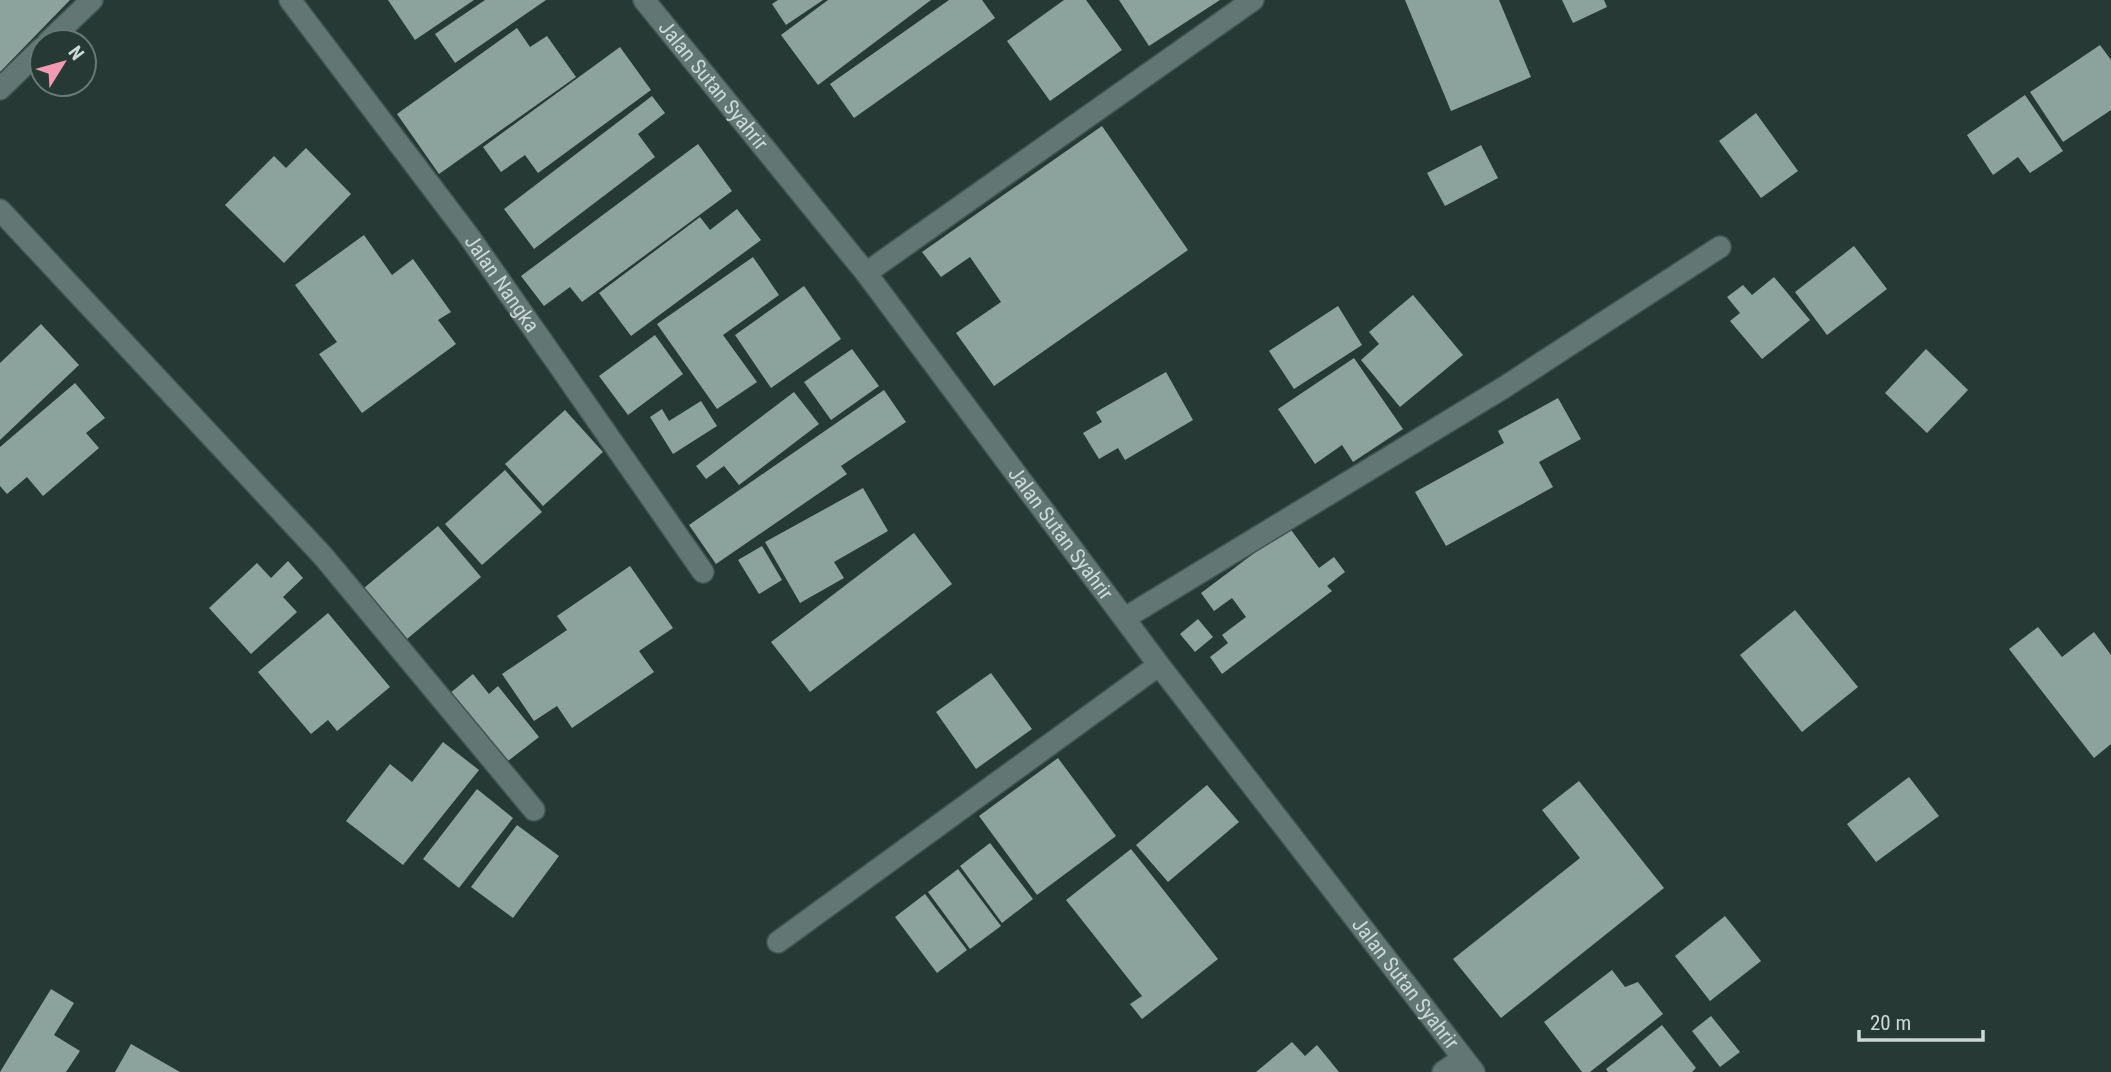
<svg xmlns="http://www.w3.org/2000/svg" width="2111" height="1072" font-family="'Roboto Condensed',sans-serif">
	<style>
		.building { fill: #8ca29d }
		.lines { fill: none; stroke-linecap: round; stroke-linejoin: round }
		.minor-casing { stroke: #435451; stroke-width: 24 }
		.minor { stroke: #627773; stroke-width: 21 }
		.labels { text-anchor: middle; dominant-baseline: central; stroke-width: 7; stroke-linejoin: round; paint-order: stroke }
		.street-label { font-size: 21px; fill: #cdd9d6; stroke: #263935 }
	</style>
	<rect width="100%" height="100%" fill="#263935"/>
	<g class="building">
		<path d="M 0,0 L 70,0 L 0,72 Z"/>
		<path d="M 388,0 L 474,0 L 415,40 Z"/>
		<path d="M 485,0 L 546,0 L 455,63 L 435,34 Z"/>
		<path d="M 778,0 L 823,0 L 786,25 L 772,4 Z"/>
		<path d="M 828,0 L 931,0 L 818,85 L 781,35 Z"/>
		<path d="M 949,0 L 982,0 L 995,18 L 854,118 L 830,84 Z"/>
		<path d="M 1064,0 L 1086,0 L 1122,50 L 1050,101 L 1007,41 Z"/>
		<path d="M 1119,0 L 1220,0 L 1149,46 Z"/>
		<path d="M 1405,0 L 1499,0 L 1531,77 L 1451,111 Z"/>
		<path d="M 1562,0 L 1604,0 L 1607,7 L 1573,23 Z"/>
		<path d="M 517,28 L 530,47 L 547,36 L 576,77 L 439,174 L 397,114 Z"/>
		<path d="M 2100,45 L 2111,60 L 2111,110 L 2063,142 L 2030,92 Z"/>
		<path d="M 620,47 L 651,90 L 538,173 L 525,155 L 501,172 L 483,147 Z"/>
		<path d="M 2025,95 L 2063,151 L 2030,173 L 2018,157 L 1993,175 L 1967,135 Z"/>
		<path d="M 652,96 L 665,113 L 638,134 L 655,157 L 534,249 L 504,209 Z"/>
		<path d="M 1756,113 L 1798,171 L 1761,198 L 1719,141 Z"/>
		<path d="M 1102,126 L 1188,250 L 994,386 L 956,333 L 1001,302 L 970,257 L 941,277 L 922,252 Z"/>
		<path d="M 698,144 L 732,191 L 582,302 L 570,287 L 544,306 L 521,276 Z"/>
		<path d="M 1481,145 L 1498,178 L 1445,206 L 1427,173 Z"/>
		<path d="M 306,148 L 351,194 L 284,263 L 225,205 L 274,156 L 286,168 Z"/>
		<path d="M 737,209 L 761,240 L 631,336 L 599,293 L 700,217 L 710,230 Z"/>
		<path d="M 364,235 L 392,275 L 413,259 L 451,312 L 438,320 L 456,344 L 362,413 L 319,354 L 337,342 L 295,285 Z"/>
		<path d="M 1854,246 L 1887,289 L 1827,335 L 1795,292 Z"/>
		<path d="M 753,257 L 779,295 L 723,335 L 757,382 L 717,409 L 657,324 Z"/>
		<path d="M 1774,277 L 1810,320 L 1762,359 L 1730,321 L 1740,313 L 1727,297 L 1743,285 L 1752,295 Z"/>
		<path d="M 804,286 L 841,339 L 771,388 L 735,335 Z"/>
		<path d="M 1413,295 L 1463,355 L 1400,407 L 1361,360 L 1379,344 L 1369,332 Z"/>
		<path d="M 1338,306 L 1362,345 L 1294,389 L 1269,351 Z"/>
		<path d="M 41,324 L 79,365 L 0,440 L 0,363 Z"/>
		<path d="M 655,335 L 683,374 L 628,415 L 599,376 Z"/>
		<path d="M 852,349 L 879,386 L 831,420 L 804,382 Z"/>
		<path d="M 1926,349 L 1968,390 L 1927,433 L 1885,393 Z"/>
		<path d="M 1354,358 L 1403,429 L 1353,462 L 1342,445 L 1315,464 L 1278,409 Z"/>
		<path d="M 1166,372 L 1193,420 L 1125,460 L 1118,448 L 1099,459 L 1083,433 L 1102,422 L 1096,412 Z"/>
		<path d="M 75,383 L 105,418 L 86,433 L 99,448 L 43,496 L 27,477 L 7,494 L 0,486 L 0,447 Z"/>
		<path d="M 884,390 L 906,422 L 841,466 L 847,474 L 716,564 L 689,525 Z"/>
		<path d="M 794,392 L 819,424 L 739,485 L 724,466 L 706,479 L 696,466 Z"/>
		<path d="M 1558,398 L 1581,439 L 1539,462 L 1553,487 L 1446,546 L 1415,492 L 1504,443 L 1498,431 Z"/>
		<path d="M 701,401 L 717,426 L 673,454 L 650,417 L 662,409 L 669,421 Z"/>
		<path d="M 565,410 L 603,452 L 543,506 L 505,464 Z"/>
		<path d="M 505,470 L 542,512 L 482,565 L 445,524 Z"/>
		<path d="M 863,488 L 888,531 L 834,562 L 844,578 L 800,603 L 765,542 Z"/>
		<path d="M 438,526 L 481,577 L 407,639 L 364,588 Z"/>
		<path d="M 1289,527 L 1319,568 L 1334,557 L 1345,572 L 1327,586 L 1332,591 L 1222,674 L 1210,657 L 1228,643 L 1222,635 L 1246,617 L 1232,598 L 1214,611 L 1201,593 Z"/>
		<path d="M 914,533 L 952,584 L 810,692 L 771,642 Z"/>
		<path d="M 762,546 L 782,580 L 759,594 L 738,560 Z"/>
		<path d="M 288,561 L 303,578 L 283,597 L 297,612 L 251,654 L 209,608 L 257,563 L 271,578 Z"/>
		<path d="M 630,566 L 673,628 L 639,651 L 654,672 L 572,728 L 557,706 L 534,721 L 502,674 L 567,630 L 557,616 Z"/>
		<path d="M 1795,610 L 1858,687 L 1802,732 L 1740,655 Z"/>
		<path d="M 328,613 L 390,687 L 337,731 L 328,720 L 311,734 L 258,672 Z"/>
		<path d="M 1198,619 L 1213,637 L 1195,652 L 1180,634 Z"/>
		<path d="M 2038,627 L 2062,657 L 2094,632 L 2111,655 L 2111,744 L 2094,758 L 2009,649 Z"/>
		<path d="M 991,673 L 1032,729 L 976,769 L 936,712 Z"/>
		<path d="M 473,674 L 489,694 L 498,686 L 539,737 L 504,764 L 449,694 Z"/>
		<path d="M 443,742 L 479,770 L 403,865 L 346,821 L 390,764 L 412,782 Z"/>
		<path d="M 1058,758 L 1116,836 L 1037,895 L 979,816 Z"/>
		<path d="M 1909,777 L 1939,816 L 1876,862 L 1847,824 Z"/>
		<path d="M 1579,781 L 1664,888 L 1501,1018 L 1453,959 L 1580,858 L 1542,810 Z"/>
		<path d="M 1207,785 L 1239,822 L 1168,882 L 1136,845 Z"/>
		<path d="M 477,789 L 513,818 L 459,888 L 423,859 Z"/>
		<path d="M 517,825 L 559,856 L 513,918 L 471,887 Z"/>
		<path d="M 990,843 L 1033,899 L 1002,923 L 960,866 Z"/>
		<path d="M 1131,849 L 1218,959 L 1142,1019 L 1130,1004 L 1142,996 L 1066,900 Z"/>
		<path d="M 958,869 L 1001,926 L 970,949 L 928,892 Z"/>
		<path d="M 925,894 L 967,950 L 937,973 L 895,917 Z"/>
		<path d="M 1725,916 L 1761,961 L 1710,1001 L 1675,956 Z"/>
		<path d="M 1612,970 L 1625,987 L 1638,982 L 1663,1014 L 1590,1072 L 1582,1072 L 1544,1022 Z"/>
		<path d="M 51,989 L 74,1003 L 54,1035 L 80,1051 L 66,1072 L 0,1072 Z"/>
		<path d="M 1711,1016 L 1740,1052 L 1720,1067 L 1692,1031 Z"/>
		<path d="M 1662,1025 L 1696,1068 L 1692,1072 L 1608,1072 L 1606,1069 Z"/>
		<path d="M 1292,1042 L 1305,1056 L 1317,1045 L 1339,1072 L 1256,1072 Z"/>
		<path d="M 131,1044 L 180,1072 L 115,1072 Z"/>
	</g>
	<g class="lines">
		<g class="minor-casing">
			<g id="minor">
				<path id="s1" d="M 290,0 L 468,235 L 703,572"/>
				<path id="s2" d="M 644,0 L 866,273 L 1159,665 L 1474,1072"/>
				<path d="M 48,42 L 92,0"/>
				<path d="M 0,89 L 42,48"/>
				<path d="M 0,210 L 323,556 L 534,810"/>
				<path d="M 866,273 L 1253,0"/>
				<path d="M 1125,618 L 1503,388 L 1720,247"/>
				<path d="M 778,942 L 1159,665"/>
				<path d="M 1443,1072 L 1463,1058"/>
			</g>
		</g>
		<use href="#minor" class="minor"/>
	</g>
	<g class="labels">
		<g class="street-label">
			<text stroke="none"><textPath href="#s2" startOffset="110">Jalan Sutan Syahrir</textPath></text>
			<text stroke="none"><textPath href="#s1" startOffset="354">Jalan Nangka</textPath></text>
			<text stroke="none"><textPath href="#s2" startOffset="677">Jalan Sutan Syahrir</textPath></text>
			<text stroke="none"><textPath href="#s2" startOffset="1244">Jalan Sutan Syahrir</textPath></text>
		</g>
	</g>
	<g transform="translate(63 63) rotate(53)"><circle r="33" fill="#263935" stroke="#697975" stroke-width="2"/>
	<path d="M0-5L12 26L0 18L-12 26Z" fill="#f19ab1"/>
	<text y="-10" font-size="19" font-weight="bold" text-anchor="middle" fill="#cdd9d6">N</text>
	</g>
	<path d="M1859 1030v10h124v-10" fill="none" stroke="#cdd9d6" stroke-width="3.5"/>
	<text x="1870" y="1030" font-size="21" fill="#cdd9d6" stroke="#263935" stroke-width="5" paint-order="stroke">20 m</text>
</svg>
